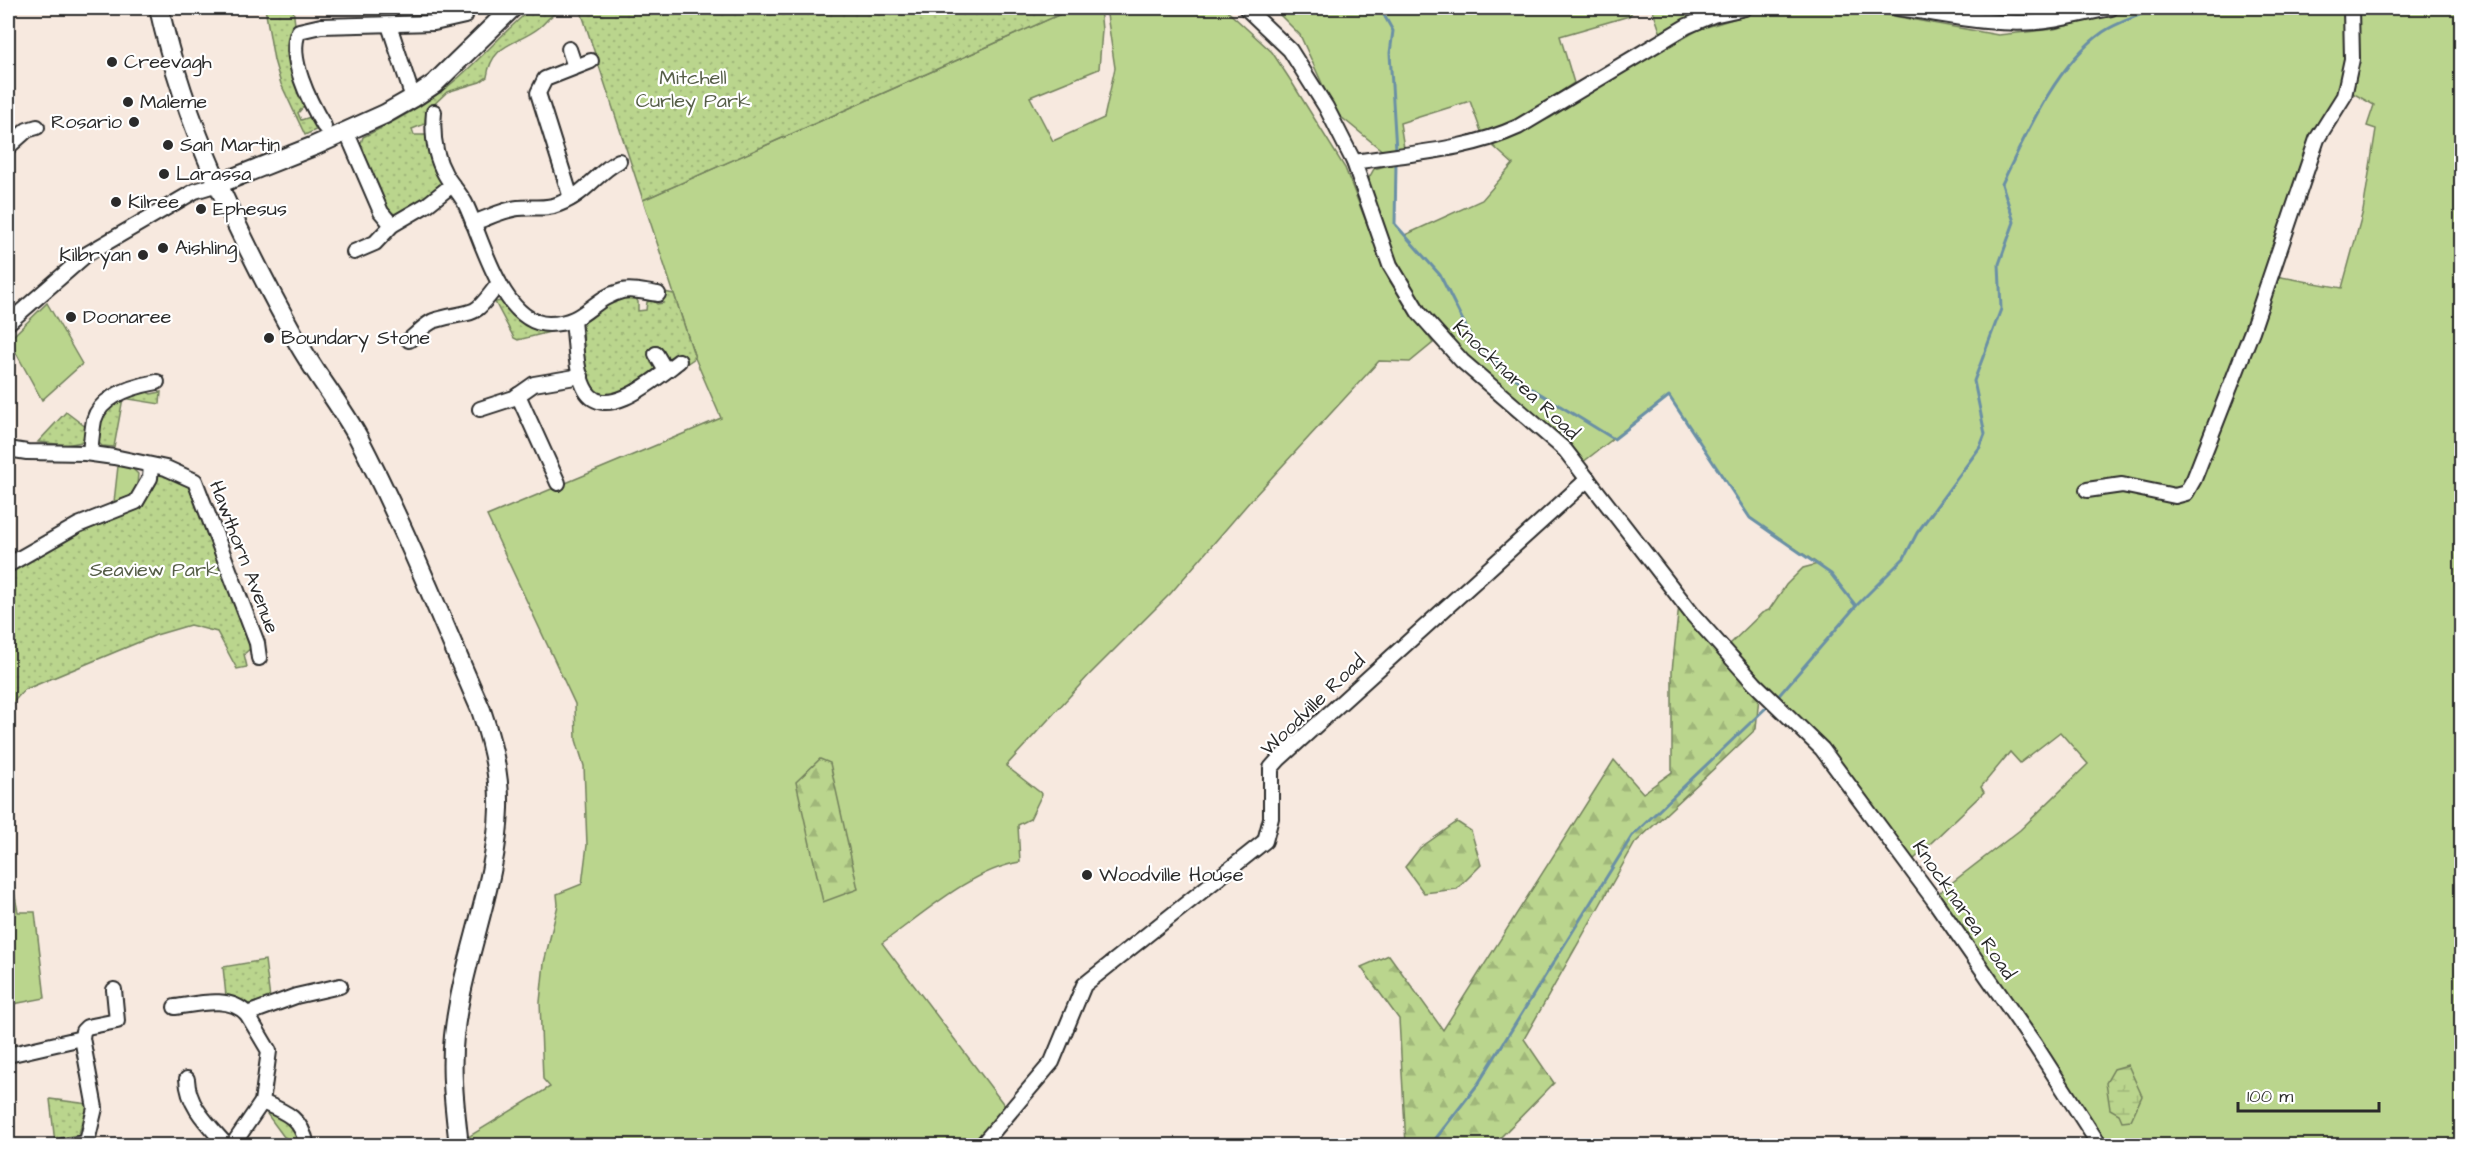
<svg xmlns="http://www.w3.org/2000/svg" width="2469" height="1153" font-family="'Architects Daughter',sans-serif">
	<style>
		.green { fill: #bad58d; stroke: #72805c; stroke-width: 1.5 }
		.forest { fill: url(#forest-firs); stroke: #72805c; stroke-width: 1.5 }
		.wetland { fill: url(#wetland-marsh); stroke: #72805c; stroke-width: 1.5 }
		.park { fill: url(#park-dots); stroke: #72805c; stroke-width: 1.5 }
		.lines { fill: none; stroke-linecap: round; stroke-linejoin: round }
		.stream { stroke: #6b90a5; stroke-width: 3 }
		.minor-casing { stroke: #2b2b2b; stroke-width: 18 }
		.major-casing { stroke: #2b2b2b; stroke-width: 22 }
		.minor { stroke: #fff; stroke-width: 14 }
		.major { stroke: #fff; stroke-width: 18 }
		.poi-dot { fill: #2b2b2b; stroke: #fff; stroke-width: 2 }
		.labels { text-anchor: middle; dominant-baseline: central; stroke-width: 4.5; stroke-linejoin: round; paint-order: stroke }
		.poi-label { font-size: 20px; fill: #2b2b2b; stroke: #fff; text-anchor: start }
		.park-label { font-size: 20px; fill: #565e48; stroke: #fff }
		.street-label { font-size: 20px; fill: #2b2b2b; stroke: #fff }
	</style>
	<defs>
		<pattern id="forest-firs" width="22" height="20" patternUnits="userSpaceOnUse" patternTransform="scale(1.5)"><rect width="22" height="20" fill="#bad58d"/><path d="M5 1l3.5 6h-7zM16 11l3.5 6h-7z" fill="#a0b77a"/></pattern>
		<pattern id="wetland-marsh" width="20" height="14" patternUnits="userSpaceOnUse" patternTransform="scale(1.5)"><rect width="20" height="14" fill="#bad58d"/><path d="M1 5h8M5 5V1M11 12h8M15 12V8" fill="none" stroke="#a0b77a"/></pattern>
		<pattern id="park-dots" width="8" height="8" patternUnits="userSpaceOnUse" patternTransform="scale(1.5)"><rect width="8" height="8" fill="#bad58d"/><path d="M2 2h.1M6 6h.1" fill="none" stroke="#a0b77a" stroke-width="1.8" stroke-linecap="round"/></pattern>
	</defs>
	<rect width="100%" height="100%" fill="#f7e9df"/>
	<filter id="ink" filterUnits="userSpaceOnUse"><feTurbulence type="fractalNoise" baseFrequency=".0167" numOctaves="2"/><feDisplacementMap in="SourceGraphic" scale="12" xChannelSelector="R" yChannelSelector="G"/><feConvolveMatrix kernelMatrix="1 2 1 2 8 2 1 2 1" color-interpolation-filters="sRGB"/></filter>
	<g filter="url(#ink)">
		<g class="green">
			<path d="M 1074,8 L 1100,8 L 1102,30 L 1099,69 L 1030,97 L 1053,141 L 1104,118 L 1115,68 L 1106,8 L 1224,8 L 1272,52 L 1291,81 L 1345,168 L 1389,280 L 1433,343 L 1410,362 L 1379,361 L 1251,500 L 1171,593 L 1090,674 L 1006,766 L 1042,794 L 1030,819 L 1018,825 L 1020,862 C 971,870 922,915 882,943 L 1005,1106 L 972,1145 L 470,1146 L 468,1137 L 550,1087 L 543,1079 L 540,1002 L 544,963 L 558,905 L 557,894 L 582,884 L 587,845 L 584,766 L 576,740 L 575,704 L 487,516 L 721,418 L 695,358 L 643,200 Z"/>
			<path d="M 1273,8 L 1635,8 L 1629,16 L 1560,36 L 1574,83 L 1516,121 L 1482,134 L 1470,101 L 1400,123 L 1404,148 L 1384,152 L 1335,112 L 1300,35 Z"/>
			<path d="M 1652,8 L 1704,8 L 1705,11 L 1661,34 Z"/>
			<path d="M 1791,8 L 1832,8 L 1877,13 L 1998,35 L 2054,29 L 2111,14 L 2144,10 L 2344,8 L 2347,66 L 2341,94 L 2269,262 L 2218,399 L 2276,276 L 2342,288 L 2363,211 L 2376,129 L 2367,126 L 2374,105 L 2349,91 L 2356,8 L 2461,8 L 2461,1145 L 2106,1145 L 1936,895 L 2020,830 L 2088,764 L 2060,732 L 2020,763 L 2010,752 L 1981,787 L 1984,792 L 1912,861 L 1893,832 L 1852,780 L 1730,644 L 1762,613 L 1769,610 L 1786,585 L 1803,568 L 1818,564 L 1750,518 L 1669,396 L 1583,462 L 1560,435 L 1477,368 L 1430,318 L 1394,262 L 1368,187 L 1369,178 L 1374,169 L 1396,163 L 1395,224 L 1405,235 L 1482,200 L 1513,164 L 1492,145 L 1550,118 L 1600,85 L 1700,29 L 1756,12 Z"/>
			<path d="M 1963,8 L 2063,8 L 1996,11 Z"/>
			<path d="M 47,303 L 82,364 L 42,400 L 9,340 Z"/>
			<path d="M 118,466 L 132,468 L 138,474 L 137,485 L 131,496 L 114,502 Z"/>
			<path d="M 8,862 L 18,912 L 35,912 L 45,998 L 8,1005 Z"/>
		</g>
		<g class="forest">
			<path d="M 1679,605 L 1759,696 L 1756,729 L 1635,843 L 1524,1039 L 1554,1083 L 1493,1145 L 1406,1145 L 1399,1019 L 1361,967 L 1389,955 L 1443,1030 L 1614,760 L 1643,793 L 1672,772 L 1672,671 Z"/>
			<path d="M 820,759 L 830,763 L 858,889 L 823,902 L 796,782 Z"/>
			<path d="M 1457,822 L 1471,831 L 1481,865 L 1457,889 L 1424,893 L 1405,867 L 1420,848 Z"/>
		</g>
		<path class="wetland" d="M 2128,1065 L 2142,1096 L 2131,1120 L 2122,1121 L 2119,1114 L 2110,1109 L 2106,1083 L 2114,1069 Z"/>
		<g class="park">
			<path d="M 265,8 L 293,8 L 305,105 L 298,113 L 301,120 L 310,117 L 320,128 L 305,135 L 281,84 L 274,60 Z"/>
			<path d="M 532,8 L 556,8 L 558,12 C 549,16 547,21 540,27 C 518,45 492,42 487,77 L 480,82 L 447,92 L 426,112 L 425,124 L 412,129 L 414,135 L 428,135 L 441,184 C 432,197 406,215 390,215 L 361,154 L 364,152 L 361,143 L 363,137 C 401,119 438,98 468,69 C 490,49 509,27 532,8 Z"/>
			<path d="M 580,8 L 1074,8 L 643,200 Z"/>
			<path d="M 664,292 L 674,294 L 695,358 L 686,364 L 677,355 L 656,367 L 656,373 C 642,385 620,396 601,395 C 579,380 585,349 583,326 C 590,305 614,299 633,293 L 638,302 L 638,311 L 646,310 L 647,302 L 652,300 L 657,304 L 663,303 Z"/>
			<path d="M 502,301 L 532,328 L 554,331 L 518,340 L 514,338 L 495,302 Z"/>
			<path d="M 143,390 L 151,394 L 161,392 L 160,404 L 123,398 L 114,447 L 102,446 L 96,440 C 99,408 115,398 143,390 Z"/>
			<path d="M 66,412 L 87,428 L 82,442 L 66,445 L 38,442 Z"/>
			<path d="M 158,474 L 182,479 L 191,488 L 251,648 L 244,654 L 247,667 L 237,669 L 217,632 L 190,625 L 156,635 L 24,690 L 8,708 L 8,573 L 57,543 L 143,506 Z"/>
			<path d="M 265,960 L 270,999 L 247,1005 L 226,996 L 223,967 Z"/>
			<path d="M 50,1099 L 88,1104 L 77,1140 L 55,1143 Z"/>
			<path d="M 270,1108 L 295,1124 L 301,1145 L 284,1145 L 287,1141 L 267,1114 Z"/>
		</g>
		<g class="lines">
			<g class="stream">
				<path d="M 1380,8 L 1393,31 L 1390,53 L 1396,150"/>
				<path d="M 1396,163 L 1395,224 L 1440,275 L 1473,341 L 1513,377 L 1614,439 L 1669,396 L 1750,518 L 1831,574 L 1856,606"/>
				<path d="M 1775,700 L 1856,606 L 1904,558 L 1917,533 L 1980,447 L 1985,434 L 1974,381 L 2001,309 L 1999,264 L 2014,222 L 2002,184 C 2026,134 2056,65 2103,32 C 2118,22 2137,17 2153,9"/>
				<path d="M 1430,1146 L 1478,1084 L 1632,836 L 1770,704"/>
			</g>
			<g class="minor-casing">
				<g id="minor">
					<path d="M 1246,8 L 1290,50 L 1326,107 L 1354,162 L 1390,265 L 1419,313 L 1462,361 L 1565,450 L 1693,615 L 1755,684 L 1822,749 L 1934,900 L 2035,1045 L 2100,1146"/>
					<path d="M 1898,8 C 1944,14 1990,26 2037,22 C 2062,20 2086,12 2111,8"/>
					<path d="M 389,25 L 413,98"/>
					<path d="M 569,49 L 575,67"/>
					<path d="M 434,112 C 432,133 435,156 445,174 C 451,185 461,194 466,205 C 482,238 502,324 549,324 C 586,324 590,299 622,291 C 633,288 647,293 658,294"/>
					<path d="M 324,126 C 310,103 286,56 299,31 L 321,26 L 434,23 L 465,16"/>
					<path d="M 346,131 L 381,212 L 392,225"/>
					<path d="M 8,147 L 27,130 L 37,127"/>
					<path d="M 1354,162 C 1410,153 1466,151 1518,127 L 1687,26 L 1713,15 L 1745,8"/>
					<path d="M 571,198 L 538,93 L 545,79 L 591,61"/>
					<path d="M 473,223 C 488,218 502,210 518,208 C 532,206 546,210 559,204 C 586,194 596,173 619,161"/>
					<path d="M 354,252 L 375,243 L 392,225 L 428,204 L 452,185"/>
					<path d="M 573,322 C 576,342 575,368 584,387 C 602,427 659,376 679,361"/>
					<path d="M 8,323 L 87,254 L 195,191 L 218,184"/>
					<path d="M 409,340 C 417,334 427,322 436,320 C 477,308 470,322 499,283"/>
					<path d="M 656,354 L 666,371"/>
					<path d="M 518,395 L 558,483"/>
					<path d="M 480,409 L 514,398 L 534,384 L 581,376"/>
					<path d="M 8,449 L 27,452 L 85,453 L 114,457 L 166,468 L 195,481 L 257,643 L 259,658"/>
					<path d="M 90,453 C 91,443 92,431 94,420 C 101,395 135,386 157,382"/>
					<path d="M 2087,490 L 2122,485 L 2175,496 L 2186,493 L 2194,479 L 2252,331 L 2317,139 L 2344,96 L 2352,59 L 2351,8"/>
					<path d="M 8,565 L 78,525 L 136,502 L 150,478 L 151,466"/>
					<path d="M 175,1007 C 198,1004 229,995 247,1014"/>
					<path d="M 8,1055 L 82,1038"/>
					<path d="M 187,1079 C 188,1107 209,1125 227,1146"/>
					<path d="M 262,1102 C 286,1112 302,1118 307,1146"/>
					<path d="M 63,1146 L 86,1143"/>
					<path d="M 86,1146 L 95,1108 L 82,1038 L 83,1031 L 87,1027 L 117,1021 L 114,990"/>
					<path d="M 232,1146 L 262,1102 L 269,1051 L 247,1014 L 296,996 L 340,986"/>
					<path d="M 981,1146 L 1052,1062 L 1084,985 L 1265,841 L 1271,818 L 1271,768 L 1279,759 L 1588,479"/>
				</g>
			</g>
			<g class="major-casing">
				<g id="major">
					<path d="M 159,8 C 185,126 239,236 297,341 C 316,375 340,404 358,437 C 404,525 441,619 481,710 C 492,742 500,774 499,808 C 497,885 462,960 454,1036 C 450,1072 455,1110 459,1146"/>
					<path d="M 218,184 L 314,146 L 385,114 L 413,98 L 434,84 L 512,8"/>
				</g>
			</g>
			<use href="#minor" class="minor"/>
			<use href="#major" class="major"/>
		</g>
	</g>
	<g class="poi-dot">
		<circle cx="112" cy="62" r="6"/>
		<circle cx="128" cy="102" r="6"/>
		<circle cx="134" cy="122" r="6"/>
		<circle cx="168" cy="145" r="6"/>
		<circle cx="164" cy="174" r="6"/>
		<circle cx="116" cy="202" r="6"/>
		<circle cx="201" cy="209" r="6"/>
		<circle cx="163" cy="248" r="6"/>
		<circle cx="143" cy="255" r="6"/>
		<circle cx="71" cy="317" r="6"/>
		<circle cx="269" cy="338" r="6"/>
		<circle cx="1087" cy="875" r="6"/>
	</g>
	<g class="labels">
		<g class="poi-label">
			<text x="124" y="62">Creevagh</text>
			<text x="140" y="102">Maleme</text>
			<text x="122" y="122" text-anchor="end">Rosario</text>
			<text x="180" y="145">San Martin</text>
			<text x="176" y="174">Larassa</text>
			<text x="128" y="202">Kilree</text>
			<text x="213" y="209">Ephesus</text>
			<text x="175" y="248">Aishling</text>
			<text x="131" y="255" text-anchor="end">Kilbryan</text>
			<text x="83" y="317">Doonaree</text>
			<text x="281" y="338">Boundary Stone</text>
			<text x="1099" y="875">Woodville House</text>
		</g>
		<g class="park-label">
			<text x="693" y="78">Mitchell<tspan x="693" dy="23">Curley Park</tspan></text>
			<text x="154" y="570">Seaview Park</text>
		</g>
		<g class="street-label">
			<text transform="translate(1516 380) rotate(43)">Knocknarea Road</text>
			<text transform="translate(244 557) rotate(69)">Hawthorn Avenue</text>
			<text transform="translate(1313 705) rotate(-44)">Woodville Road</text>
			<text transform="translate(1964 910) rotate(55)">Knocknarea Road</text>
		</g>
	</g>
	<rect width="2469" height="1153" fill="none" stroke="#fff" stroke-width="30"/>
	<rect x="15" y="15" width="2439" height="1123" fill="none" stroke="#2b2b2b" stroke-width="2" filter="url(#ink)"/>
	<path d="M2238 1102v9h141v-9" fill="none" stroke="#2b2b2b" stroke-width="3"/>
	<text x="2247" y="1102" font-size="18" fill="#2b2b2b" stroke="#ffffff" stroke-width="4.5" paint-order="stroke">100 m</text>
</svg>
